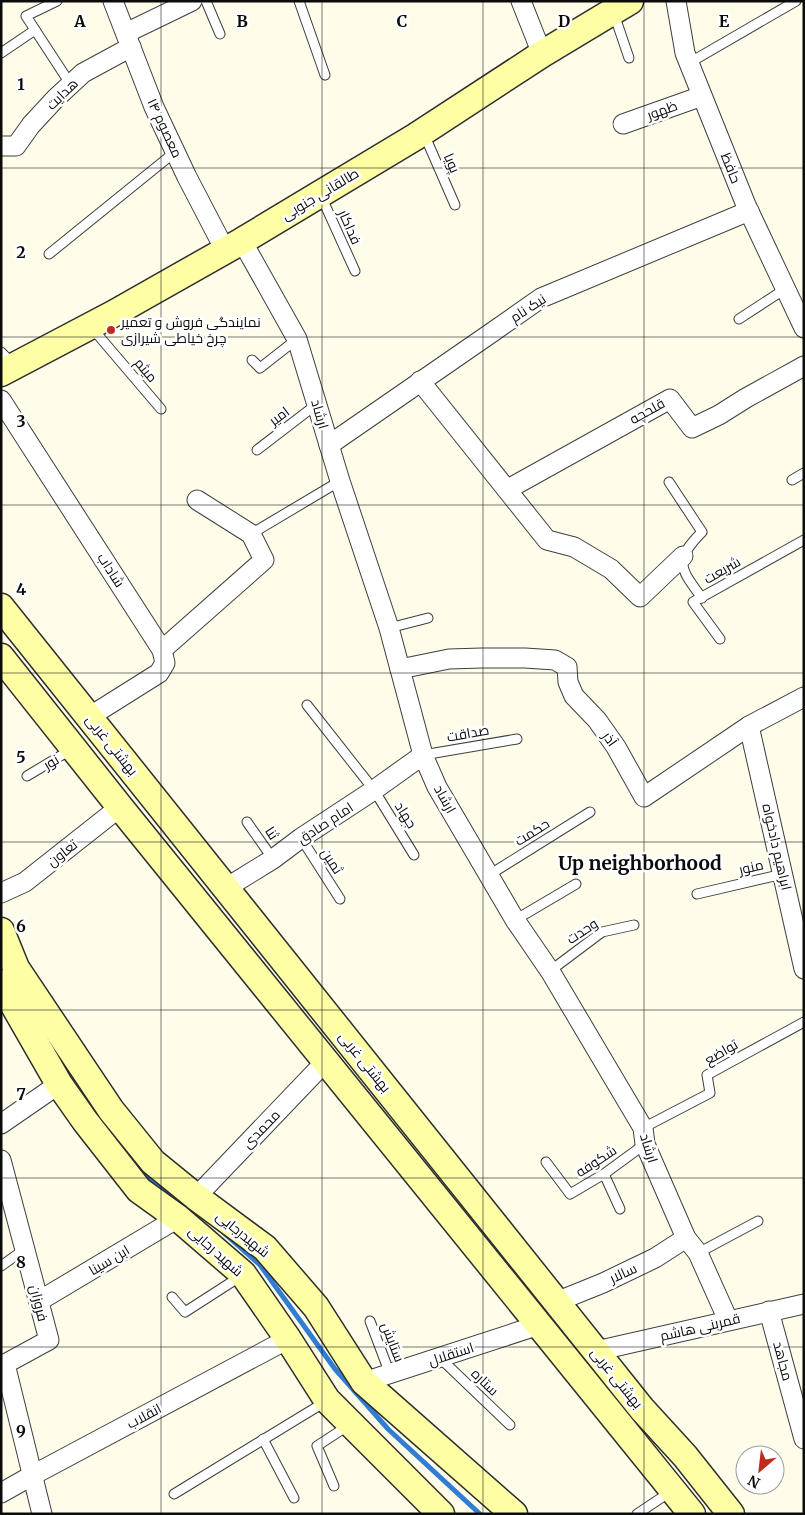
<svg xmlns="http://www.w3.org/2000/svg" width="805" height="1515" font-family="Merriweather,Cairo,serif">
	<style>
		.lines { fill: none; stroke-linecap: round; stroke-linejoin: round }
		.stream { stroke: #307dd3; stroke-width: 5 }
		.lane-casing { stroke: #3e3e3e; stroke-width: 11 }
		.street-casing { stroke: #3e3e3e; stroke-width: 21 }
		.secondary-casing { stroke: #2d2d2d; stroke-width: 29 }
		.lane { stroke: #fff; stroke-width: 9 }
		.street { stroke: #fff; stroke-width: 19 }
		.secondary { stroke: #feffa5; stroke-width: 26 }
		.grid { fill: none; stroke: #0b0b0b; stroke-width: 1; stroke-opacity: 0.55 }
		.poi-dot { fill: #c12b1e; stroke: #fff; stroke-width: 2 }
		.labels { text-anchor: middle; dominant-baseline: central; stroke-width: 5; stroke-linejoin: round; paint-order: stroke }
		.street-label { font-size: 14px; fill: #0b0b0b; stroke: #fff }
		.poi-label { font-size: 14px; fill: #0b0b0b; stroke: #fff; text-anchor: start }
		.district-label { font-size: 19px; font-weight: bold; fill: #0b0b0b; stroke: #fff }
		.grid-label { font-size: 16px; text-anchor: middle; font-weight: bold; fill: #0b0b0b; stroke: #fff; stroke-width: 5; stroke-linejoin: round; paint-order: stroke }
	</style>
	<rect width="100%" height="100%" fill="#fffdea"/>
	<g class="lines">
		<g class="stream">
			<path d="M 57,1052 L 89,1104"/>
			<path d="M 139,1171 L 183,1203"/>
			<path d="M 224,1233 L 260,1265 L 335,1369 L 388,1429 L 480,1514"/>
		</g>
		<g class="lane-casing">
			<g id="lane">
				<path d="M 57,1 L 26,16 L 71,85"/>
				<path d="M 206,1 L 220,34"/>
				<path d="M 299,1 L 325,75"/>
				<path d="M 614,14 L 629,58"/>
				<path d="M 1,53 L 35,30"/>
				<path d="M 689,63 L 796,1"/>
				<path d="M 424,134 L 455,205"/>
				<path d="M 321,196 L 355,271"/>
				<path d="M 49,254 L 175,152"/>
				<path d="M 739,319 L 785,289"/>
				<path d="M 92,328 L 161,409"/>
				<path d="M 1,352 L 13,364"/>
				<path d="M 252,360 L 260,368 L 297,339"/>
				<path d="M 257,450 L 317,404"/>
				<path d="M 792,480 L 804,473"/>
				<path d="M 669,482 L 702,532 C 673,561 680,568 702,598"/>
				<path d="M 251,534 L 340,481"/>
				<path d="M 389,628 L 428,618"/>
				<path d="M 720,639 L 693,602 L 804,540"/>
				<path d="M 307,705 L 374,790 L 414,855"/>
				<path d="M 423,755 L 517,739"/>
				<path d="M 27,776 L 72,749"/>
				<path d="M 247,822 L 273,859"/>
				<path d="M 301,838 L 340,899"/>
				<path d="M 489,875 L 590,812"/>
				<path d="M 697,894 L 783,874"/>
				<path d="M 515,920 L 576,884"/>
				<path d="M 550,971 L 602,932 L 634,925"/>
				<path d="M 643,1128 L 710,1093 L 707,1075 L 804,1022"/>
				<path d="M 546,1162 L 570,1194 L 604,1174 L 645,1144"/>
				<path d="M 604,1174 L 620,1209"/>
				<path d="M 698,1253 L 758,1221"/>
				<path d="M 1,1266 L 25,1249"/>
				<path d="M 172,1297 L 185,1312 L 241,1276"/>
				<path d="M 370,1321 L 390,1374"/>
				<path d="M 440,1358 L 510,1425"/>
				<path d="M 263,1439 L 294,1498"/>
				<path d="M 334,1486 L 317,1446 L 349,1425"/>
				<path d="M 174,1494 L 325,1402"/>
				<path d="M 637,1514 L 670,1492"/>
			</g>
		</g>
		<g class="street-casing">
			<g id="street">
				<path d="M 113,1 L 154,107 L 187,177 L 225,250"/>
				<path d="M 521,1 L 542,54"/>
				<path d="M 676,1 L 685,53 L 746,205 L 804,328"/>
				<path d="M 126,33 L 192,1"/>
				<path d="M 623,124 L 702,96"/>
				<path d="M 1,146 L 16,146 L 31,125 L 56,98 L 83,73 L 131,47"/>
				<path d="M 242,241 L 297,339 L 340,481 L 389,628 L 423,755 L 437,787 L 515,920 L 550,971 L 643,1128 L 645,1144 L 686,1238 L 698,1253 L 728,1320"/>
				<path d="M 420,381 L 547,540 L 574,547 L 611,569 L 640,597 L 683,556"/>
				<path d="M 1,400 L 162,650 L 165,663 L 159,673 L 89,717"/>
				<path d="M 329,445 L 494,331 L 541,298 L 749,211"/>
				<path d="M 508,489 L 670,399 L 692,428 L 719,415 L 746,398 L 804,366"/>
				<path d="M 162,650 L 264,560 L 251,534 L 197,500"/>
				<path d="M 400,669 L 449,659 L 482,658 L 525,658 L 555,660 L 567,667 L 568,682 L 574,696 L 597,720 L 616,747 L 644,797 L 749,726 L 804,697"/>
				<path d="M 749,726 L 804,969"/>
				<path d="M 226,888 L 273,859 L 301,838 L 374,790 L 423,755"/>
				<path d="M 1,893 L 25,882 L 120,807"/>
				<path d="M 1,1124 L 59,1084"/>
				<path d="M 1,1160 L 49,1340 L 5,1364 L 42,1514"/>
				<path d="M 196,1197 L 326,1061"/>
				<path d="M 39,1301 L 178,1218"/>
				<path d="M 556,1302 L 603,1283 L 655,1258 L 686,1238"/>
				<path d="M 769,1311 L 804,1439"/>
				<path d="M 596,1351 L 804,1304"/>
				<path d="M 364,1382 L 539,1325"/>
				<path d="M 1,1493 L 33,1475 L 288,1339"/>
			</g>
		</g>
		<g class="secondary-casing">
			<g id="secondary">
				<path d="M 1,373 L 113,314 L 242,241 L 415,137 L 542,54 L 630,1"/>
				<path d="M 1,607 L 642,1409 L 685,1456 L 731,1514"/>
				<path d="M 1,657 L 120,807 L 692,1514"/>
				<path d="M 1,931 L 16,968 L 111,1110 L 153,1162 L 196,1197 L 265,1248 L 316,1307 L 364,1382 L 514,1514"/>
				<path d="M 1,983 L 59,1084 L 85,1121 L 139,1190 L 178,1218 L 243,1274 L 288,1339 L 327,1400 L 441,1514"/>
			</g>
		</g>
		<use href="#lane" class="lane"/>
		<use href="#street" class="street"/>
		<use href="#secondary" class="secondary"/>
	</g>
	<path class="grid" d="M 161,1 L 161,1514M 322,1 L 322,1514M 483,1 L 483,1514M 644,1 L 644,1514M 1,168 L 804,168M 1,337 L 804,337M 1,505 L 804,505M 1,673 L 804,673M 1,842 L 804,842M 1,1010 L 804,1010M 1,1178 L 804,1178M 1,1347 L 804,1347"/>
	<circle class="poi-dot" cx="111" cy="330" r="5"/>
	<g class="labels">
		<g class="street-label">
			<text transform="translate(62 94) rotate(-44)">هدایت</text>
			<text transform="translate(662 110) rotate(-20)">ظهور</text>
			<text transform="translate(165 128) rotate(65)">۱۴ معصوم</text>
			<text transform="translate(452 163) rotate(67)">پویا</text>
			<text transform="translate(731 168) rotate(68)">حافظ</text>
			<text transform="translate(320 194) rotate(-31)">طالقانی جنوبی</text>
			<text transform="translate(350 227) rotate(66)">فداکار</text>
			<text transform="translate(528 308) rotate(-33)">نیک نام</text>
			<text transform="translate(146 370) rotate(50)">میثم</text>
			<text transform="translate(647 411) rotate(-29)">قلحچه</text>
			<text transform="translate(320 414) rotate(74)">ارشاد</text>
			<text transform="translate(279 416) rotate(-37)">امیر</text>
			<text transform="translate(111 570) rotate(57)">شاداب</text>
			<text transform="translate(722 570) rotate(-30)">شریعت</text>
			<text transform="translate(468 733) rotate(-10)">صداقت</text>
			<text transform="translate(610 739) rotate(55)">آذر</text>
			<text transform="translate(112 745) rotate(51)">بهشتی غربی</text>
			<text transform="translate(51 762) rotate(-31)">نور</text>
			<text transform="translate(445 799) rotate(61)">ارشاد</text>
			<text transform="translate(406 815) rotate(58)">جهاد</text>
			<text transform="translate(325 823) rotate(-33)">امام صادق</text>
			<text transform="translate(532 832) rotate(-32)">حکمت</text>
			<text transform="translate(272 833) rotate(56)">ثنا</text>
			<text transform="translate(777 847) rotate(77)">ابراهیم دادخواه</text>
			<text transform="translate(62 853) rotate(-38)">تعاون</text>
			<text transform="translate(332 861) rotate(57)">ثمین</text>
			<text transform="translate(751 867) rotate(-13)">منور</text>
			<text transform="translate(582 931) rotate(-33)">وحدت</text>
			<text transform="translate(721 1052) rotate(-30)">تواضع</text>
			<text transform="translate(365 1062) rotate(51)">بهشتی غربی</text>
			<text transform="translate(261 1129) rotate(-46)">محمدی</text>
			<text transform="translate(649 1148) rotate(73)">ارشاد</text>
			<text transform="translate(596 1161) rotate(-33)">شکوفه</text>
			<text transform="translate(243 1234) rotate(39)">شهیدرجایی</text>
			<text transform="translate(216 1251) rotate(42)">شهید رجایی</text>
			<text transform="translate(109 1260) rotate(-31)">ابن سینا</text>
			<text transform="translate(623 1273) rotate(-25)">سالار</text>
			<text transform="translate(39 1303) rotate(76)">فروزان</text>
			<text transform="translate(700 1327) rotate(-13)">قمربنی هاشم</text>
			<text transform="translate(393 1342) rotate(69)">ستایش</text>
			<text transform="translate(451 1354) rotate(-18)">استقلال</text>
			<text transform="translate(783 1361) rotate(75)">مجاهد</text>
			<text transform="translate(617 1378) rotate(51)">بهشتی غربی</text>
			<text transform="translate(485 1382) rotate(44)">ستاره</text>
			<text transform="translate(144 1416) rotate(-28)">انقلاب</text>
		</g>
		<g class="poi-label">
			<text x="121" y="322">نمایندگی فروش و تعمیر<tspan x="121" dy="16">چرخ خیاطی شیرازی</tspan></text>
		</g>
		<g class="district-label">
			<text x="640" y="863">Up neighborhood</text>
		</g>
	</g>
	<g class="grid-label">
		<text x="80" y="27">A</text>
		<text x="242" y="27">B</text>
		<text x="402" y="27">C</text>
		<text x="564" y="27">D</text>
		<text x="724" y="27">E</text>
		<text x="21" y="90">1</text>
		<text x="21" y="258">2</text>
		<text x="21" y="427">3</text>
		<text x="21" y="595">4</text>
		<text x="21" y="763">5</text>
		<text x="21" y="932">6</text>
		<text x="21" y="1100">7</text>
		<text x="21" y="1268">8</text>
		<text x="21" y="1437">9</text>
	</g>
	<rect width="805" height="1515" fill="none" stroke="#0b0b0b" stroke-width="5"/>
	<g transform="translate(760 1470) rotate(208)"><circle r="24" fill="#ffffff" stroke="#9d9d9d"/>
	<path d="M0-4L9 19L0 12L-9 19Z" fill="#c12b1e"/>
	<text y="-8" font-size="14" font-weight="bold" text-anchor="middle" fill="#0b0b0b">N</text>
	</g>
</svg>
